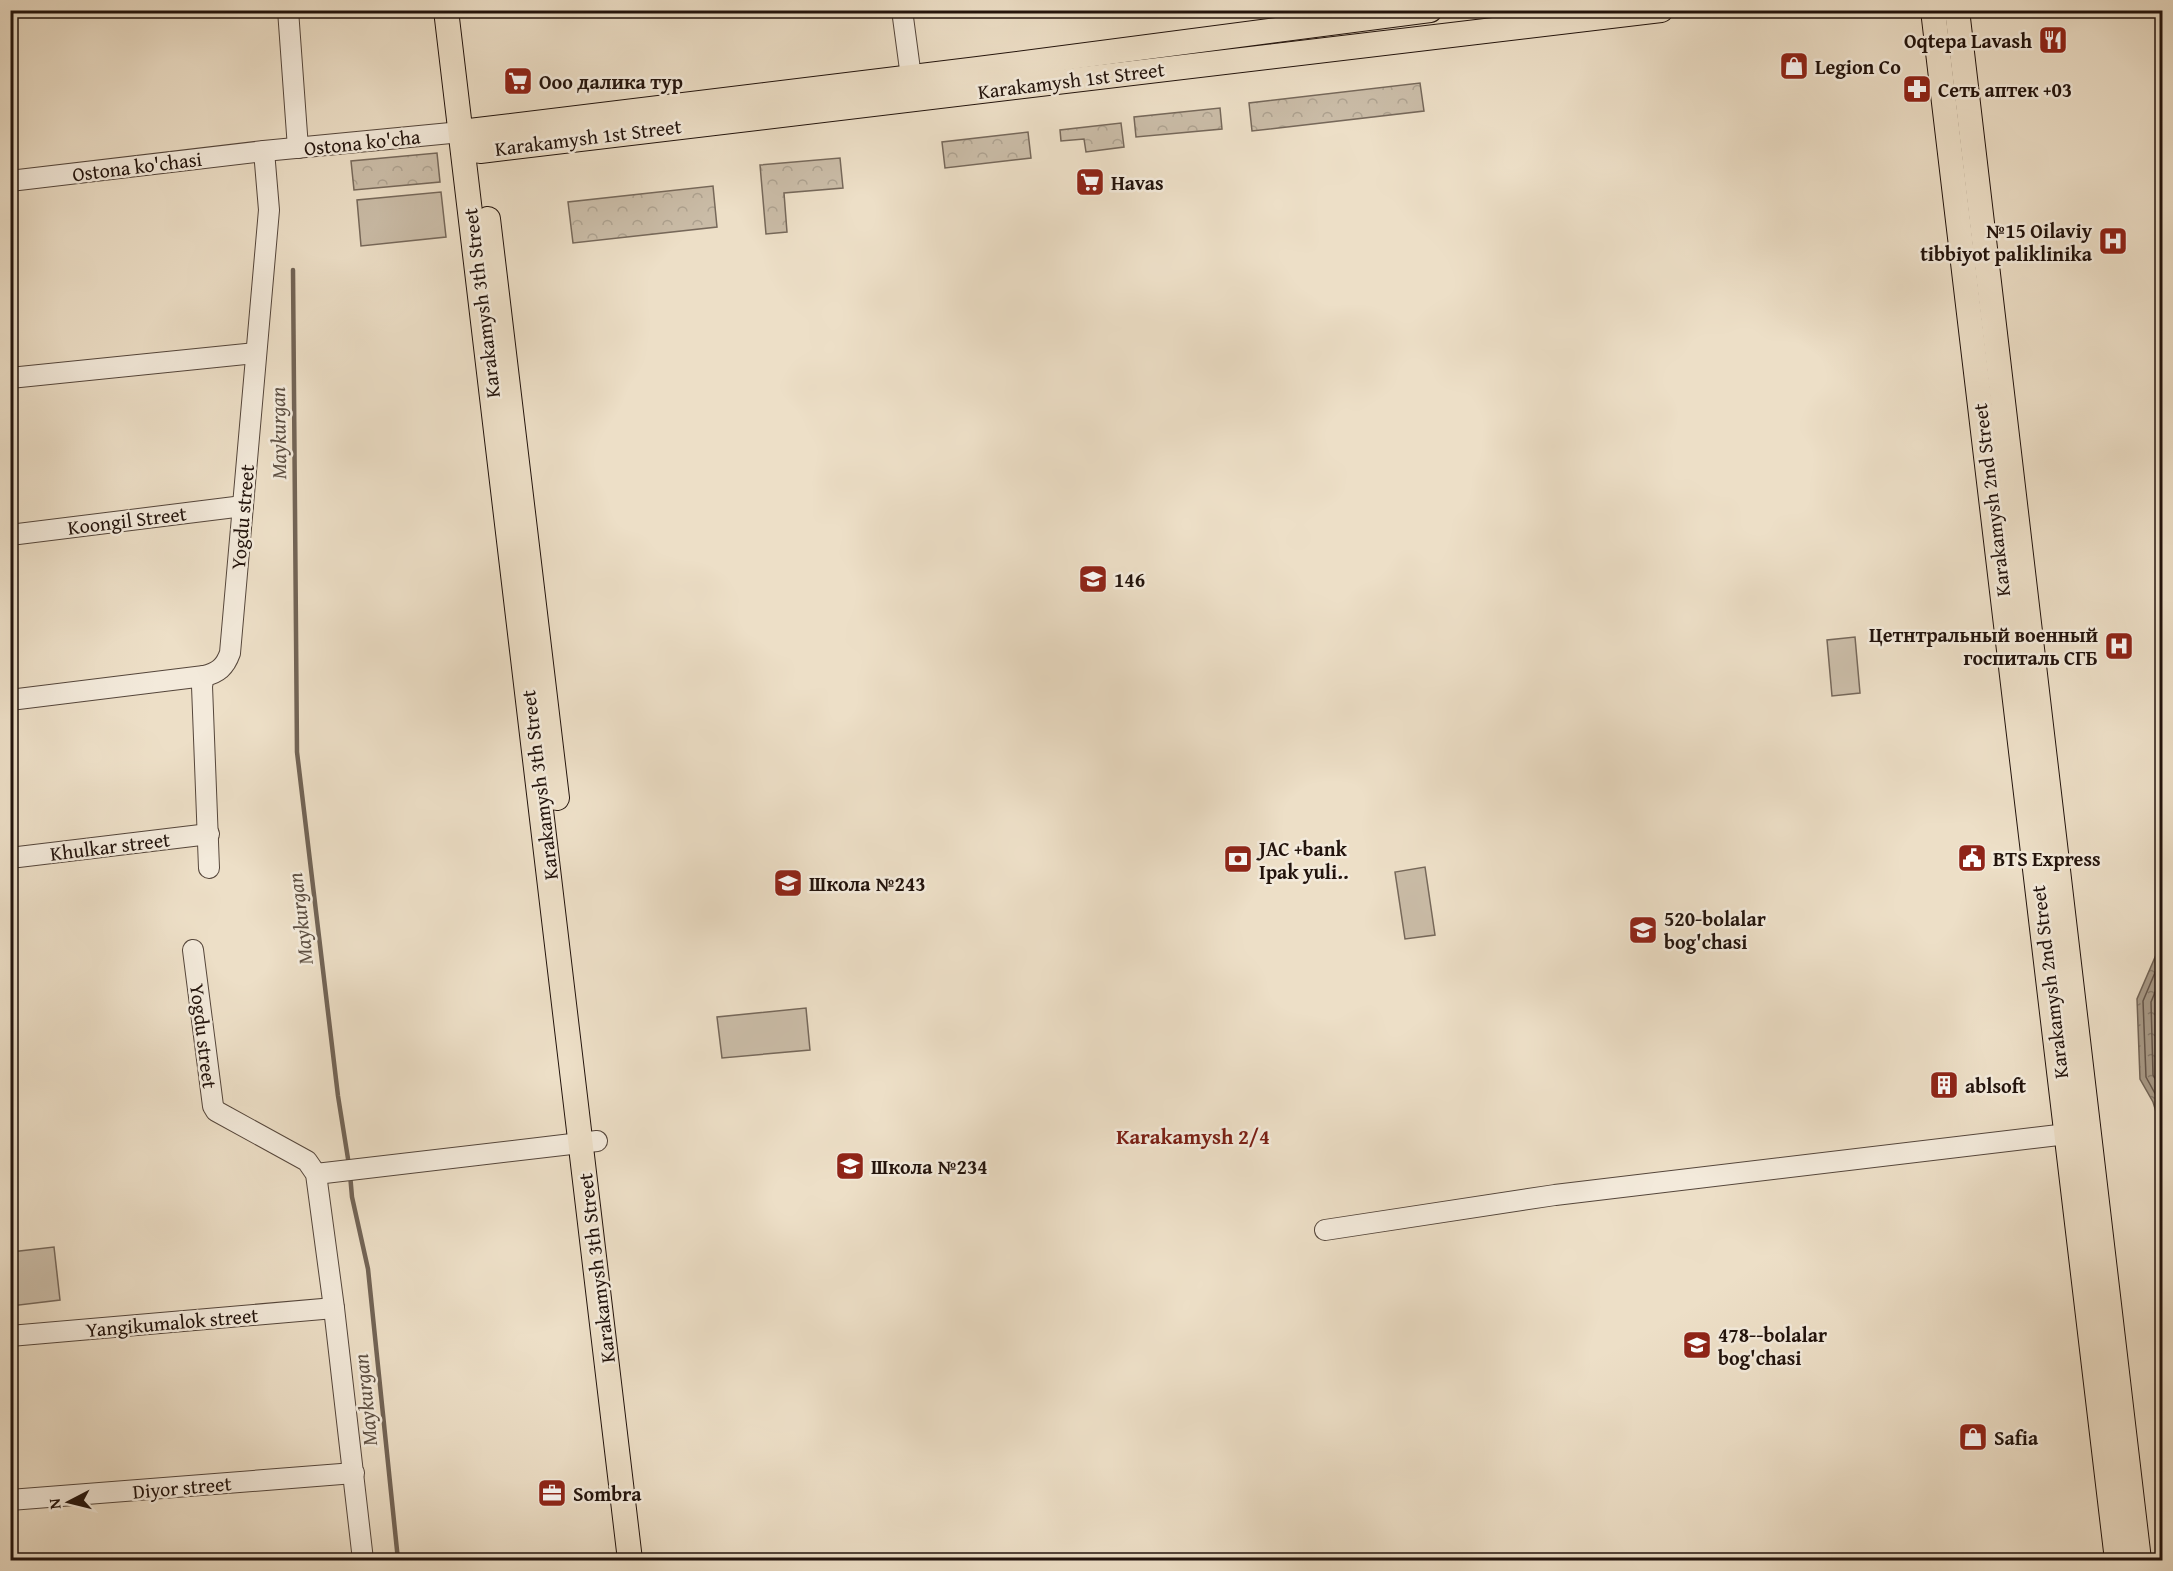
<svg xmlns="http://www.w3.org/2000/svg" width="2173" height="1571" font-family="'Gentium Book Plus',serif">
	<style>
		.forest { fill: url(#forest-crowns); stroke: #76685a; stroke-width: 1.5 }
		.pitch { fill: #cabca7; stroke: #76685a; stroke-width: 1.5 }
		.water { fill: url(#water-ripples); stroke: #726456; stroke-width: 1.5 }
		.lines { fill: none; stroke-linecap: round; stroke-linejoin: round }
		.shore { stroke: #65564a; stroke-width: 1.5 }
		.stream { stroke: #726456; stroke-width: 4.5 }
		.minor-casing { stroke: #55463b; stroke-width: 22 }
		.major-casing { stroke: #22130c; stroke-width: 26 }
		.minor { stroke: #f3eadb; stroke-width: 20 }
		.major { stroke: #eddfc7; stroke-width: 24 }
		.labels { text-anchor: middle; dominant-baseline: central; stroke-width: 5; stroke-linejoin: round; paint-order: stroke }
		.poi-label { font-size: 20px; font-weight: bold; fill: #22130c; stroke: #f3eadb; text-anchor: start }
		.street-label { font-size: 20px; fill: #22130c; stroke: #f3eadb }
		.water-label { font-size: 21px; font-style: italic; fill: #5e5043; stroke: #f3eadb }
		.neighbourhood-label { font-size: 21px; font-weight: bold; fill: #7a1f14; stroke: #f3eadb }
	</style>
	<defs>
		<pattern id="forest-crowns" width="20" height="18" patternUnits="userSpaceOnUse" patternTransform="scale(1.5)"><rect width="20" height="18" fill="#cabca7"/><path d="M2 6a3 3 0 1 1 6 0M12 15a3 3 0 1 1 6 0" fill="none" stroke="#ada18f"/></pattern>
		<pattern id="water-ripples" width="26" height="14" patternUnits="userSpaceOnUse" patternTransform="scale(1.5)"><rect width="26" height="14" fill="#a89a87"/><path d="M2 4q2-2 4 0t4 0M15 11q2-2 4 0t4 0" fill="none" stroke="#887c6d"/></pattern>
	</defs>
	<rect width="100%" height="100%" fill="#eddfc7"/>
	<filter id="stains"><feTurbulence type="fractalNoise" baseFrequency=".00333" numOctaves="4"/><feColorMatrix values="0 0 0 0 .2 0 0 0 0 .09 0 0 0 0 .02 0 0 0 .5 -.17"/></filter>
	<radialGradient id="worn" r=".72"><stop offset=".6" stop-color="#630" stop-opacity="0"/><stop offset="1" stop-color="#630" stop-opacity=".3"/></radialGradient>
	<g class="forest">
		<path d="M 1420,83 L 1424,111 L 1252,131 L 1249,103 Z"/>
		<path d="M 1220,108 L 1222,129 L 1136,137 L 1134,117 Z"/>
		<path d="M 1121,123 L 1124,147 L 1086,152 L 1084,139 L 1061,141 L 1060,130 Z"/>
		<path d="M 1028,132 L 1031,158 L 945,168 L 942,142 Z"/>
		<path d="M 437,153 L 440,182 L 354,190 L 351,161 Z"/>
		<path d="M 840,158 L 843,188 L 784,193 L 787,232 L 766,234 L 760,165 Z"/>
		<path d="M 713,186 L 717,227 L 573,243 L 568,202 Z"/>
	</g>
	<g class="pitch">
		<path d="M 441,192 L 446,237 L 361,246 L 357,200 Z"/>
		<path d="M 1855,637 L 1860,693 L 1832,696 L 1827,640 Z"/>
		<path d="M 1425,867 L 1435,935 L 1405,939 L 1395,872 Z"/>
		<path d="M 806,1008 L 810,1050 L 722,1058 L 717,1017 Z"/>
		<path d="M 54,1247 L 60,1300 L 11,1306 L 11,1252 Z"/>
	</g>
	<path class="water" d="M 2162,941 L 2162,1131 L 2153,1102 L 2140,1079 L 2137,999 Z"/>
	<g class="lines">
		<g class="shore">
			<path d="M 2162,956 L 2143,1001 L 2146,1077 L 2158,1099 L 2162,1111"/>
			<path d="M 2162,975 L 2151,1002 L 2153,1075 L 2162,1091"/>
			<path d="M 2162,998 L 2160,1004 L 2162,1073"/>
		</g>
		<g class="stream">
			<path d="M 293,270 L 297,752 L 338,1096 L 349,1165"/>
			<path d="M 350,1174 L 352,1197 L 368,1269 L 398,1560"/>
		</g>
		<g class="minor-casing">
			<g id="minor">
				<path d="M 288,10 L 298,148"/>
				<path d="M 902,10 L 911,77"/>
				<path d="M 10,181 L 264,151 L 461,132"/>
				<path d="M 10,378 L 256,353"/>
				<path d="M 10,535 L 243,506"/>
				<path d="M 10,700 L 204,676"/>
				<path d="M 10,858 L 209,834"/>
				<path d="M 209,868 L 202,686 L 204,676 C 218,673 225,667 230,653 L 269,210 L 264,151"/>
				<path d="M 193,950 L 213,1106 L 216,1111 L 307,1161 L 316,1174 L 334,1308 L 363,1560"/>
				<path d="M 316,1174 L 597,1141"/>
				<path d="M 1325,1230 L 1555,1195 L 2067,1134"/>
				<path d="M 10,1336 L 334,1308"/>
				<path d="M 10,1500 L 354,1473"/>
			</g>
		</g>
		<g class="major-casing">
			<g id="major">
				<path d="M 446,10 L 630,1560"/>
				<path d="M 1933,10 L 2117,1560"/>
				<path d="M 1957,10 L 2139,1560"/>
				<path d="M 461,132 L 978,69 L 1430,10"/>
				<path d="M 480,151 L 1661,10"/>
				<path d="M 488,219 L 557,798"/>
			</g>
		</g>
		<use href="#minor" class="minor"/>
		<use href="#major" class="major"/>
	</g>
	<defs>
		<g id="restaurant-square" transform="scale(1.5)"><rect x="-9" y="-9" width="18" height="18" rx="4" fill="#8f2418" stroke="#f3eadb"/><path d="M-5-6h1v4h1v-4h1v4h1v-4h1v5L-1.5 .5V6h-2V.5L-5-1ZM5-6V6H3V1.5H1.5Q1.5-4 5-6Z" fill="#fff"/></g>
		<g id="shop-square" transform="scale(1.5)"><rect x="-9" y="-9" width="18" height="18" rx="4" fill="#8f2418" stroke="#f3eadb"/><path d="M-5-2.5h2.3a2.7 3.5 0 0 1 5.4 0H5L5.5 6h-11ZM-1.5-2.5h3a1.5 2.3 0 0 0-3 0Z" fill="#fff"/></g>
		<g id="supermarket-square" transform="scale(1.5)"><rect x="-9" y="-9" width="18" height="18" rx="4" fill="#8f2418" stroke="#f3eadb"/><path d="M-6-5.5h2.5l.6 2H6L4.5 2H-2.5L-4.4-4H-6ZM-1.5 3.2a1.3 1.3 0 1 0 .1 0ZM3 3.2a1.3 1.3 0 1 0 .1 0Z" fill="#fff"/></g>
		<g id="pharmacy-square" transform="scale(1.5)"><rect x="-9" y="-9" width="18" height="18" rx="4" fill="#8f2418" stroke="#f3eadb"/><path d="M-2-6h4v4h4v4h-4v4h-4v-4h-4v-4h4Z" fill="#fff"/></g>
		<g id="hospital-square" transform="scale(1.5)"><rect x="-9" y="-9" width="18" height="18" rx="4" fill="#8f2418" stroke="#f3eadb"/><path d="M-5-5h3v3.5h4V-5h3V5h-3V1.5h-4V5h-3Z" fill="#fff"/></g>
		<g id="school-square" transform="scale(1.5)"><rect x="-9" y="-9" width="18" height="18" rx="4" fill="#8f2418" stroke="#f3eadb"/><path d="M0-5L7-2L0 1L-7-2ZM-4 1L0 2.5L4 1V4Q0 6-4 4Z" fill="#fff"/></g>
		<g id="civic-square" transform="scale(1.5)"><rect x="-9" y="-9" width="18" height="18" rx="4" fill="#8f2418" stroke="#f3eadb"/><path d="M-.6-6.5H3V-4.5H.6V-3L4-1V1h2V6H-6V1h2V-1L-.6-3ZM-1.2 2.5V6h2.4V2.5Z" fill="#fff"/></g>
		<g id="bank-square" transform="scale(1.5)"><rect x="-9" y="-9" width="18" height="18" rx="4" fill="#8f2418" stroke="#f3eadb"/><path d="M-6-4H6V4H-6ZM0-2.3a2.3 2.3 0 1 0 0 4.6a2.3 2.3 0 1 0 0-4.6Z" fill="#fff"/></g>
		<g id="building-square" transform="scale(1.5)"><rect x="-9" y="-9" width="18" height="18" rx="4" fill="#8f2418" stroke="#f3eadb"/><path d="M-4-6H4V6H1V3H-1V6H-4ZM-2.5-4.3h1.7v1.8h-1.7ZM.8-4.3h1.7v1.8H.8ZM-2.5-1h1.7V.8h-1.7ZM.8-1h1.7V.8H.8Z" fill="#fff"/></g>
		<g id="office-square" transform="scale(1.5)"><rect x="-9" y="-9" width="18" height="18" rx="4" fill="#8f2418" stroke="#f3eadb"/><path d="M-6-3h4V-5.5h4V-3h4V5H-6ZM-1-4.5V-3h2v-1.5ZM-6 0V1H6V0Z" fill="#fff"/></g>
	</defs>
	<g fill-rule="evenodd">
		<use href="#restaurant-square" x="2053" y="40"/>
		<use href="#shop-square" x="1794" y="66"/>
		<use href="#supermarket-square" x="518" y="81"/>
		<use href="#pharmacy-square" x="1917" y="89"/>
		<use href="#supermarket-square" x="1090" y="182"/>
		<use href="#hospital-square" x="2113" y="241"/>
		<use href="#school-square" x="1093" y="579"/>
		<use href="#hospital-square" x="2119" y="646"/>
		<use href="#civic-square" x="1972" y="858"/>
		<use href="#bank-square" x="1238" y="859"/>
		<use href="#school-square" x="788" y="883"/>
		<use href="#school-square" x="1643" y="930"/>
		<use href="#building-square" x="1944" y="1085"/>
		<use href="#school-square" x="850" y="1166"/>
		<use href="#school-square" x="1697" y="1345"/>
		<use href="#shop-square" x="1973" y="1437"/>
		<use href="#office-square" x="552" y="1493"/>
	</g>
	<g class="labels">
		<g class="poi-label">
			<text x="2032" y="40" text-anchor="end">Oqtepa Lavash</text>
			<text x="1815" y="66">Legion Co</text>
			<text x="539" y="81">Ооо далика тур</text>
			<text x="1938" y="89">Сеть аптек +03</text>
			<text x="1111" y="182">Havas</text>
			<text x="2092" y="230" text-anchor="end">№15 Oilaviy<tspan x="2092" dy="23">tibbiyot paliklinika</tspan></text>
			<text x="1114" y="579">146</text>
			<text x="2098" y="634" text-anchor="end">Цетнтральный военный<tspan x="2098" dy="23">госпиталь СГБ</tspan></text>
			<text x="1259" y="848">JAC +bank<tspan x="1259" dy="23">Ipak yuli..</tspan></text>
			<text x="1993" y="858">BTS Express</text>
			<text x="809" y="883">Школа №243</text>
			<text x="1664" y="918">520-bolalar<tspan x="1664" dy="23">bog'chasi</tspan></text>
			<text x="1965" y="1085">ablsoft</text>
			<text x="871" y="1166">Школа №234</text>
			<text x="1718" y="1334">478--bolalar<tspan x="1718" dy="23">bog'chasi</tspan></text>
			<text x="1994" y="1437">Safia</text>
			<text x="573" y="1493">Sombra</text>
		</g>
		<g class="street-label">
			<text transform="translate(1071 80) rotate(-7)">Karakamysh 1st Street</text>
			<text transform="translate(588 137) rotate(-7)">Karakamysh 1st Street</text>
			<text transform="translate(362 142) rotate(-6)">Ostona ko'cha</text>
			<text transform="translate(137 166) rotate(-7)">Ostona ko'chasi</text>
			<text transform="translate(481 303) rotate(-97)">Karakamysh 3th Street</text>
			<text transform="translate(1991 500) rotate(-97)">Karakamysh 2nd Street</text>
			<text transform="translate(242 517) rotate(-85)">Yogdu street</text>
			<text transform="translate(127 520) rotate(-7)">Koongil Street</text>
			<text transform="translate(539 785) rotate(-97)">Karakamysh 3th Street</text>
			<text transform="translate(110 846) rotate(-7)">Khulkar street</text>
			<text transform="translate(2049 982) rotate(-97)">Karakamysh 2nd Street</text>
			<text transform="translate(204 1036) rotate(83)">Yogdu street</text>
			<text transform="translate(596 1268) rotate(-97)">Karakamysh 3th Street</text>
			<text transform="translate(172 1322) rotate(-5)">Yangikumalok street</text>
			<text transform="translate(182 1487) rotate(-5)">Diyor street</text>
		</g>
		<g class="water-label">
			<text transform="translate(278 433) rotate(-91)">Maykurgan</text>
			<text transform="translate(300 919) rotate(-97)">Maykurgan</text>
			<text transform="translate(365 1400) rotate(-96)">Maykurgan</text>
		</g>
		<g class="neighbourhood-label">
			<text x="1193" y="1136">Karakamysh 2/4</text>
		</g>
	</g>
	<rect width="2173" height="1571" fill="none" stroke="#eddfc7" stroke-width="36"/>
	<rect x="12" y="12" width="2149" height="1547" fill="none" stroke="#22130c" stroke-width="3"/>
	<rect x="18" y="18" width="2137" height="1535" fill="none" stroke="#22130c" stroke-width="1.5"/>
	<g transform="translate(69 1502) rotate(263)" stroke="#f3eadb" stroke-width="4.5" paint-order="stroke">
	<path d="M0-4.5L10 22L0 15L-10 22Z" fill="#22130c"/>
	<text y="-9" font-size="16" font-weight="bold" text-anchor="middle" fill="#22130c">N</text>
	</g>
	<rect width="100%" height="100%" filter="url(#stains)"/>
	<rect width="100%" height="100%" fill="url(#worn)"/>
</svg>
